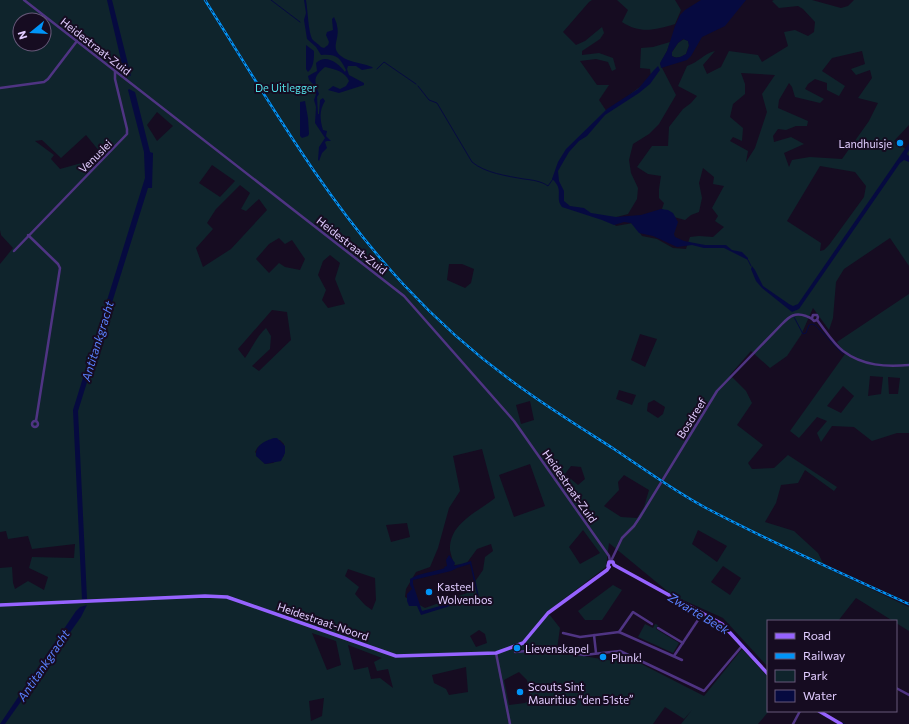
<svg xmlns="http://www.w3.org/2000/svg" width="909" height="724" font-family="Commissioner,sans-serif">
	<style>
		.green { fill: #0f242c; fill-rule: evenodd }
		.water { fill: #060a40; fill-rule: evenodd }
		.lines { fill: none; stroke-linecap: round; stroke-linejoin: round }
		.stream { stroke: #060a40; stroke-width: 1 }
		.street { stroke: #4f3483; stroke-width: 2.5 }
		.secondary { stroke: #9663ff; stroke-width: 3.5 }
		.rail-casing { stroke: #0094f7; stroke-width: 2.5 }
		.rail { stroke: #160c21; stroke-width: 1; stroke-dasharray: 3; stroke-linecap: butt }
		.poi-dot { fill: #0094f7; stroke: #160c21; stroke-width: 1.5 }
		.labels { text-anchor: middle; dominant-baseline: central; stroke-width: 4; stroke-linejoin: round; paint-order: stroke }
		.street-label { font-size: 11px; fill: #e1ccff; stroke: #160c21 }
		.park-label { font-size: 11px; fill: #52dee5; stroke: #160c21 }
		.poi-label { font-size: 11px; fill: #e1ccff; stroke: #160c21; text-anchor: start }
		.water-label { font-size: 12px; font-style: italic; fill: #5a81ff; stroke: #160c21 }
	</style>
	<rect width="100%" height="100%" fill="#160c21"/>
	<g class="green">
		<path d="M 0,0 L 592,0 L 589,2 L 563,32 L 576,45 L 585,41 L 602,27 L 604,33 L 600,39 L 582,51 L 582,55 L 599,53 L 613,58 L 616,69 L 612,71 L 608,62 L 596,59 L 580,61 L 597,85 L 609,85 L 599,100 L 607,112 L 641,86 L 651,77 L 650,69 L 640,68 L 641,48 L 653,47 L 670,42 L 667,51 L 660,64 L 676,95 L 659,124 L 649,134 L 633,144 L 629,160 L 631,173 L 638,188 L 637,199 L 628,214 L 609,219 L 616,226 L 633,223 L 642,236 L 657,239 L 673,248 L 686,249 L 690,237 L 699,236 L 713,237 L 724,227 L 715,221 L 718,216 L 712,208 L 724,186 L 713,184 L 714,177 L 703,168 L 699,183 L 702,198 L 699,212 L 691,215 L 685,220 L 674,217 L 662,209 L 664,203 L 659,198 L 659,189 L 661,176 L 648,174 L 637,167 L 652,146 L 668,146 L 669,127 L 683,109 L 691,103 L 697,96 L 678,86 L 687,66 C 699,62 703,54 715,51 L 703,65 L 707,74 L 721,67 L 729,51 L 758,55 L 762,62 L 788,46 L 784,32 L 795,30 L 808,36 L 814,32 L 815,22 L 803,9 L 798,6 L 779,8 L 772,1 L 774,0 L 812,0 L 841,8 L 848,6 L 854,0 L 909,0 L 909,125 L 894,141 L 907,150 L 909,147 L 909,266 L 890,238 L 844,269 L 836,282 L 833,318 L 829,330 L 813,308 L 801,335 L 787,356 L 770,368 L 751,351 L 730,375 L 746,391 L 752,403 L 737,425 L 763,445 L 748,463 L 752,469 L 774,468 L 788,455 L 837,487 L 834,491 L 805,470 L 798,483 L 781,485 L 776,503 L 765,522 L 794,531 L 818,553 L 825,567 L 909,607 L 909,631 L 896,623 L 896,621 L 893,621 L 856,598 L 838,621 L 768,621 L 768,667 L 723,618 L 672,595 L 609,543 L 606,567 L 548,611 L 538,627 L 549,614 L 560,628 L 557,649 L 545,648 L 546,650 L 614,661 L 618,652 L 704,696 L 742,649 L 768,677 L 769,711 L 758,724 L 681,724 L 692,710 L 684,719 L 665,707 L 653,724 L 0,724 L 0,568 L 12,567 L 13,583 L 15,589 L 28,581 L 44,590 L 48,577 L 29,568 L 32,557 L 74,558 L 75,544 L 32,549 L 28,536 L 8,539 L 6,531 L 0,532 L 0,264 L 13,248 L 1,235 L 0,230 ZM 20,20 L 44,20 L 44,44 L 20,44 ZM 862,51 L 865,64 L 851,69 L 856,75 L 870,70 L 872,78 L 858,98 L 878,103 L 869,121 L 842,159 L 810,157 L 792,160 L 789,167 L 784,153 L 804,144 L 791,137 L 774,142 L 773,136 L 778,129 L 786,130 L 796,126 L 807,126 L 808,121 L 778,108 L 779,100 L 789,83 L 792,87 L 795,97 L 820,103 L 824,99 L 805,89 L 808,84 L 815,79 L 827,83 L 827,90 L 839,96 L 845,86 L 822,71 L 832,58 ZM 741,73 L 775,75 L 762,94 L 767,112 L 755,148 L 746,162 L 748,151 L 730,141 L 733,137 L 742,141 L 743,128 L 730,117 L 733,104 L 745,94 L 745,84 ZM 157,112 L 173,126 L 157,141 L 147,125 ZM 86,135 L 100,152 L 96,159 L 60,169 L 51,159 L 54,155 L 35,141 L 42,140 L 61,158 ZM 212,165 L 235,181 L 220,197 L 199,183 ZM 820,166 L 855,172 L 866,186 L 864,197 L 829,245 L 824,250 L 820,251 L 821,243 L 787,221 ZM 240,185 L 250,193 L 241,209 L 246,211 L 259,199 L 267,210 L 231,249 L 203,267 L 196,248 L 213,229 L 207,223 L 216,209 ZM 279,238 L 285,244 L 292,240 L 305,259 L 300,270 L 285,267 L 279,263 L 269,273 L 256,259 L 269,244 ZM 330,255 L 340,263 L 335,279 L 345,304 L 328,308 L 322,300 L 326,290 L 318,275 L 323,261 ZM 449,264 L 462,264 L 474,269 L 471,283 L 465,288 L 447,280 ZM 272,310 L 287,312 L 291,340 L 259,371 L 252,366 L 270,349 L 271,336 L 266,328 C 257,336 252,348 245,358 L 238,349 ZM 640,334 L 657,339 L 645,367 L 631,360 ZM 619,390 L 636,395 L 632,405 L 616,399 ZM 654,400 L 665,407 L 663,414 L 658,418 L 647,411 L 648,403 ZM 530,401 L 534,420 L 521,424 L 516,405 ZM 280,440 L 284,444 L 284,456 L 273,463 L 265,464 L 255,452 C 260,441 269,441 280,440 ZM 482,449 L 495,498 C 478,512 449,523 450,550 C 451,555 453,561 454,565 L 466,564 L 477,549 L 491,544 L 493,551 L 485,557 L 483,570 L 467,593 L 425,608 L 405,597 L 406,589 L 416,572 L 430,567 L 438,548 L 449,508 L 460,491 L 453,456 ZM 530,464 L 545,506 L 514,517 L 499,475 ZM 571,466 L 581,467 L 585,479 L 578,485 L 565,474 ZM 624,475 L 649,490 L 644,507 L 637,518 L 621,517 L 604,506 L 619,490 L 618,482 ZM 407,523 L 410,537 L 391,542 L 386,525 ZM 583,530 L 600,553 L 580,564 L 569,547 ZM 698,530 L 727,546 L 717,562 L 692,544 ZM 723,566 L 741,578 L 730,595 L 711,582 ZM 348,569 L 375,578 L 376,600 L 372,610 L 365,605 L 355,594 L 359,587 L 345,576 ZM 479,630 L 485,634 L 487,643 L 476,647 L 470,636 ZM 312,633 L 336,641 L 341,665 L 327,670 ZM 348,645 L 382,658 L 374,662 L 377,671 L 388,669 L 393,688 L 380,678 L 371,679 L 368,667 L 354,670 ZM 466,667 L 468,692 L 449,695 L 446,689 L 434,683 L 432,675 ZM 519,672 L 527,680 L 531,699 L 525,703 L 509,705 L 504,680 ZM 324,698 L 322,716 L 311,721 L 309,701 Z"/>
		<path d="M 617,0 L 675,0 L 681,10 L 675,24 C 655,30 640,34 622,22 L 628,10 Z"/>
		<path d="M 684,39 L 688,41 L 689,45 L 686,54 C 681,57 678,59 672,56 L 672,52 L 678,43 Z"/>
		<path d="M 909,294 L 909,433 L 897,433 L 872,441 L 854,427 L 832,426 L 821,442 L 817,433 L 827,421 L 817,417 L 799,438 L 790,431 L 845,354 L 837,342 ZM 870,376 L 883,377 L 881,394 L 868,396 ZM 888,377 L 900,378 L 898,394 L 889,394 ZM 843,386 L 854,396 L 841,413 L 827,406 Z"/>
		<path d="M 613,585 L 622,590 L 602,620 L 585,620 L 578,611 Z"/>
		<path d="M 645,624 L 653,628 L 655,624 L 658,625 L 656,629 L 679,643 L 673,653 L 638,637 Z"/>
	</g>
	<g class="water">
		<path d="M 107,0 L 112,0 L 131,76 L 124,73 Z"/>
		<path d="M 304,0 L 306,0 C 308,12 308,29 312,39 C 314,42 319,44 321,47 L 324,48 L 328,45 L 329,42 L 326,35 L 327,32 L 333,30 L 332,19 L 334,17 C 335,20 337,23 337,26 C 341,41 326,50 348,60 C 356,63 365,64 372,67 L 373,68 L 362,70 L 356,66 L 348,66 L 347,69 L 349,75 L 364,83 L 364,85 L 339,93 L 328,90 L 333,86 L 340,89 L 346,86 L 349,81 C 345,71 334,69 325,67 C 313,77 314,80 319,94 L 317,97 L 318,114 L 319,114 L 320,100 L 323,98 L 325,101 C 319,110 320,120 323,130 L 327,131 L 326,136 L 331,141 L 327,141 L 325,142 L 327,148 L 322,153 L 319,161 L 318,160 L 319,147 L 325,138 L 315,123 L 316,107 L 314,100 L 316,94 L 314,85 L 309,80 L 308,76 L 317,71 L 316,63 C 326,53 339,64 345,72 L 346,70 C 339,56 336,54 321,55 L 316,47 L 307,39 L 304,20 L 306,13 Z"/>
		<path d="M 701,0 L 746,0 L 725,26 L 702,37 L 691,56 L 687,60 L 661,68 L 660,63 L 667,51 L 675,26 L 680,15 L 685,10 ZM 683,39 L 688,41 L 689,46 L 686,54 C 681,57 677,59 672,56 L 672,52 L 678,43 Z"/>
		<path d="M 306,45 L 314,51 C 314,58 314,67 308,72 L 306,69 Z"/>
		<path d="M 658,66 L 660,70 L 650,84 L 639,93 L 605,115 L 587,136 L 579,141 L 569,152 L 558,171 L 559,181 L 564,191 L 564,201 L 570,206 L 584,208 L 591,213 L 616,217 L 641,215 L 661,209 L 668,210 L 673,213 L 678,222 L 674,234 L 675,237 L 684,241 L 705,245 L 726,245 L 732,250 L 742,252 L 748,258 L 748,260 L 724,248 L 704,248 L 692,245 L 677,247 L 653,236 L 639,233 L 631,223 L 624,222 L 614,225 L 602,220 L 562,207 C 554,197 565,190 552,179 L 558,162 L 566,149 L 607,109 L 638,89 L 654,70 Z"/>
		<path d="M 129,89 L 135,92 L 150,152 L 153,153 L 152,188 L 148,188 L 78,411 L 87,599 L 82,599 L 73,410 L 145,178 L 144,152 L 128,90 Z"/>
		<path d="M 305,101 L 308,118 L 309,134 L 308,136 L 302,138 L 300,136 L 300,102 Z"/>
		<path d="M 909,143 L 909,150 L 907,154 L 909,156 L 909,162 L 904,160 L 900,163 L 799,309 L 792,312 L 762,288 L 756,281 L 751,269 L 752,266 L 755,270 L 763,286 L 789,304 L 793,306 L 798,304 Z"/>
		<path d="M 274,438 L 277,438 L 285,446 L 285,453 L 281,461 L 265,464 L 256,456 C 255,445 265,441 274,438 Z"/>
		<path d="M 449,555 L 455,563 L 454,566 L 471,561 L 479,597 L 421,615 L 417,606 L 409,606 L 407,601 L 407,594 L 412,589 L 410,585 L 410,579 C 419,573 434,572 445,568 L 444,567 L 447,566 L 446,560 ZM 470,564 L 477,594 L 476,596 L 422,611 L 413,584 L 413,580 L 451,571 L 457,568 Z"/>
		<path d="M 87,605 L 81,617 L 5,724 L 0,724 L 76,611 L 80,607 Z"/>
	</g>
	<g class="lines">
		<g class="stream">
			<path d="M 271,0 L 300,22"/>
			<path d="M 377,69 L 384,62 L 416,84"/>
			<path d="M 418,86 L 429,100 L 437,103 L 472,162 C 485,173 507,176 524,179 C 532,180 541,181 548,186 L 553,179"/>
			<path d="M 748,260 L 751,266"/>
			<path d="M 794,317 L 803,334 L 806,333 L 809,325 L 812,324 L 815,325 L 843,354"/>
			<path d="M 730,630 L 758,660"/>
			<path d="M 841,722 L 845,724"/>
		</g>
		<g class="street">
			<path d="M 24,0 L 404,296 L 514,421 L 609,556 L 610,561"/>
			<path d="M 0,88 L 44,82 L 48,79 L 77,41"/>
			<path d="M 28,235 L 58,264 L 60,268 L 36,421"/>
			<path d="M 14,251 L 127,134 L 127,129 L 115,79 L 115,71"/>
			<path d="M 812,318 L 813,315 L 817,315 L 818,317 L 817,320"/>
			<circle cx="35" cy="424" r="3"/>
			<path d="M 611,561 L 622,538 L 634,526 L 640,517 L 717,391 L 782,324 C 790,316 795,312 806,316 C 810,318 811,317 814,321 L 817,320 C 825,330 833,343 843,351 C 863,366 886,367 909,365"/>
			<path d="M 658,628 L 683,643"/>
			<path d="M 619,632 L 633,612 L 652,624"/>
			<path d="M 563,633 L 580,637 L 619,632 L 682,660"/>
			<path d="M 594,635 L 596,653"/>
			<path d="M 515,652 L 550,649 L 584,655 L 620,651 L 704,691 L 742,646"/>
			<path d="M 496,653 L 510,724"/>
			<path d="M 674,656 L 702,614"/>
			<path d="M 896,688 L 909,695"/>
			<path d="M 793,724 L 800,711"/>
		</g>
		<g class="secondary">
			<path d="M 609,567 L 608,566 L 609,562 L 613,562 L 614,565 L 722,624 L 768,674"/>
			<path d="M 0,605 L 205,596 L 227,597 L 396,656 L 496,653 L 523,643 L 548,613 L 607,570 L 609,567"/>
			<path d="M 819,711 L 841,724"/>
		</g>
		<g class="rail-casing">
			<path id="rail" d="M 205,0 C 267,98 325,200 404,285 C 441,325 485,363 530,394 C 557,413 586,431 614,449 C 644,469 674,491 706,508 C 772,543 841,573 909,604"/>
		</g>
		<use href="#rail" class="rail"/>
	</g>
	<g class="poi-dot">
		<circle cx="900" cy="143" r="4"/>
		<circle cx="429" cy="592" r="4"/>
		<circle cx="517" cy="648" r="4"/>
		<circle cx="603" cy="657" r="4"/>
		<circle cx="520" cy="692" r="4"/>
	</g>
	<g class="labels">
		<g class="street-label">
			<text transform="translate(96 46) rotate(38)">Heidestraat-Zuid</text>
			<text transform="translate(95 156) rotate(-45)">Venuslei</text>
			<text transform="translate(352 245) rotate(38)">Heidestraat-Zuid</text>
			<text transform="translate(691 418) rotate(-58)">Bosdreef</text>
			<text transform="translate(570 486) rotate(55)">Heidestraat-Zuid</text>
			<text transform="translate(323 621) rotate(19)">Heidestraat-Noord</text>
		</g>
		<g class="park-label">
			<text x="286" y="87">De Uitlegger</text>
		</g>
		<g class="poi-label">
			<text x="892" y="143" text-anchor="end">Landhuisje</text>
			<text x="437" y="586">Kasteel<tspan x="437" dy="13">Wolvenbos</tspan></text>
			<text x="525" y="648">Lievenskapel</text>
			<text x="611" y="657">Plunk!</text>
			<text x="528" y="686">Scouts Sint<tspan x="528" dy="13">Mauritius “den 51ste”</tspan></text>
		</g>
		<g class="water-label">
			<text transform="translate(97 341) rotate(-73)">Antitankgracht</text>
			<text transform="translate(699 613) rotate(31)">Zwarte Beek</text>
			<text transform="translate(43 665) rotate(-56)">Antitankgracht</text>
		</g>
	</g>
	<rect x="767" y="620" width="130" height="92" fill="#160c21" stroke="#67597a"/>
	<rect x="775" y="633" width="20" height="6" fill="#9663ff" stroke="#67597a"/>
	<text x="803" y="640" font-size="12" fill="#e1ccff">Road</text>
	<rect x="775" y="653" width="20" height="6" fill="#0094f7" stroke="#67597a"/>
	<text x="803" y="660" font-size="12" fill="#e1ccff">Railway</text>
	<rect x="775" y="670" width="20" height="12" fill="#0f242c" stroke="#67597a"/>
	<text x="803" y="680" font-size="12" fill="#e1ccff">Park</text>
	<rect x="775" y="690" width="20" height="12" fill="#060a40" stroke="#67597a"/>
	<text x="803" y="700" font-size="12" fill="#e1ccff">Water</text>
	<g transform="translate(32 32) rotate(252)"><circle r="19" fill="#160c21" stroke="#67597a"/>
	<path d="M0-3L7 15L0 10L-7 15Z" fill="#0094f7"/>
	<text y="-6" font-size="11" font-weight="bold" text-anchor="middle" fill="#e1ccff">N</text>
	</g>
</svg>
